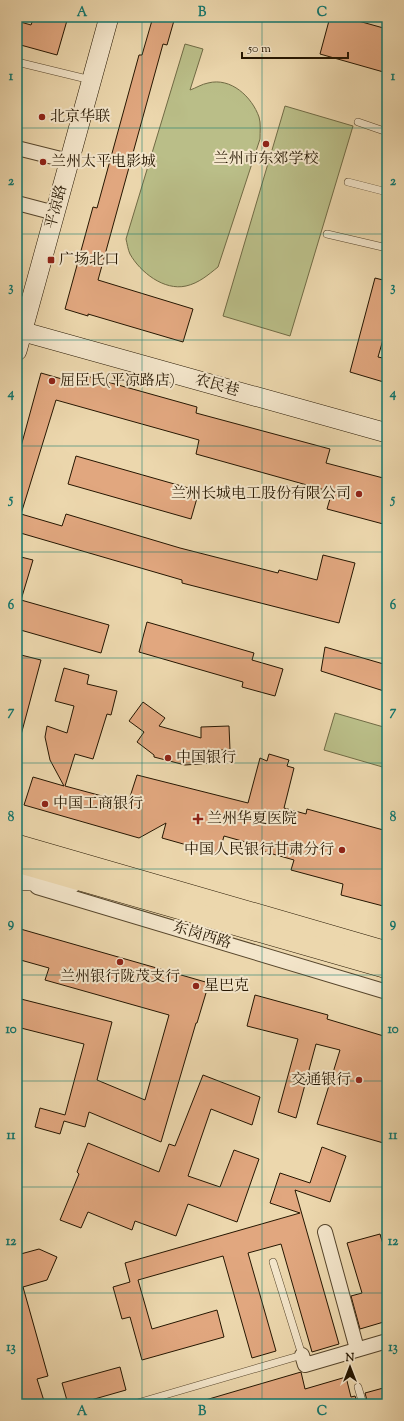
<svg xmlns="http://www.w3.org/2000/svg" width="404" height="1421" font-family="'Sorts Mill Goudy','Noto Serif SC',serif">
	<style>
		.green { fill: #babe88; stroke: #706a44 }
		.building { fill: #e1a77f; stroke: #251601 }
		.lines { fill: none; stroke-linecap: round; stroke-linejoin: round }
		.lane-casing { stroke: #57462c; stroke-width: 8 }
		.street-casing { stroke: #57462c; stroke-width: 16 }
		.secondary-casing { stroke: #251601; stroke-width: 20 }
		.primary-casing { stroke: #251601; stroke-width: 22 }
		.lane { stroke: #f3e5ca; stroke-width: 7 }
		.street { stroke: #f3e5ca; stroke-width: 14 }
		.secondary { stroke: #f3e5ca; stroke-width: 19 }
		.primary { stroke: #ecd7ad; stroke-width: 21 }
		.grid { fill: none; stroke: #0f766e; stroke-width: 1; stroke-opacity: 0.55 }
		.poi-dot { fill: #8f2418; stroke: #f3e5ca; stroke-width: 1.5 }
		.labels { text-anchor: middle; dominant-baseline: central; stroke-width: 4; stroke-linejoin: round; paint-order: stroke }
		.poi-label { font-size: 15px; fill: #251601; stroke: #f3e5ca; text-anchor: start }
		.street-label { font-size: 15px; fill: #251601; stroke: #f3e5ca }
		.neatline { fill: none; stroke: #0f766e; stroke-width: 1.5 }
		.grid-label { font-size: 13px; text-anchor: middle; font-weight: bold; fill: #0f766e }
	</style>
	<rect width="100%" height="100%" fill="#ecd7ad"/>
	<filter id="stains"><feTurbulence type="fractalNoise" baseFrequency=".005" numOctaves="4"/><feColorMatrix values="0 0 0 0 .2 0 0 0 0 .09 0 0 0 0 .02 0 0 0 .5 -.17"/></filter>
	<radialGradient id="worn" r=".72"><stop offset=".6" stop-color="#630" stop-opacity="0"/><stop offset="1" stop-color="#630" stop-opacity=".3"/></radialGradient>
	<g class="green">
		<path d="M 185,44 L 203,49 L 190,90 C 196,88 202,84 208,83 C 231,77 252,97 259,117 C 261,123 260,132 260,139 L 218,267 C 208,275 199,283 186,286 C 164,291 140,272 130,254 C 128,250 127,243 126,239 Z"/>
		<path d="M 285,106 L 353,126 L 290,336 L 223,316 Z"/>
		<path d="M 335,713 L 387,728 L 386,768 L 324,750 Z"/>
	</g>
	<g class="building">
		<path d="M 34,17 L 68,17 L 57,55 L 17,44 L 17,21 L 31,25 Z"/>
		<path d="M 153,17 L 175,17 L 167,45 L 163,44 L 98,280 L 193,309 L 183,342 L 88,314 L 88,316 L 65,309 L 93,207 L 97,208 L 139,55 L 142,55 Z"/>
		<path d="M 330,17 L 344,17 L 387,29 L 387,73 L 320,54 Z"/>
		<path d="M 375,278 L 387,281 L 387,326 L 378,357 L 387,359 L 387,383 L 350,372 Z"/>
		<path d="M 41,373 L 76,383 L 79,374 L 197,407 L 196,413 L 330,449 L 326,463 L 387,479 L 387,525 L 327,509 L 332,492 L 196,454 L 199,440 L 56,400 L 21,514 L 62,526 L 66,514 L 180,548 L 278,573 L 279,570 L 317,580 L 323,555 L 355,563 L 339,623 L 182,583 L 182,580 L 17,532 L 17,461 Z"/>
		<path d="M 76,456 L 199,491 L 191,519 L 68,484 Z"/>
		<path d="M 17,556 L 33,560 L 21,600 L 109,625 L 101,653 L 17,629 Z"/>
		<path d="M 147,622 L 254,653 L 252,660 L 283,669 L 275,696 L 242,687 L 243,682 L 139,652 Z"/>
		<path d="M 325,647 L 387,665 L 387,692 L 321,671 Z"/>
		<path d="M 17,654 L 41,660 L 21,735 L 17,734 Z"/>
		<path d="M 64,668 L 89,675 L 87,684 L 117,691 L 111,715 L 107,714 L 93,759 L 75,754 L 65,786 L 128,803 L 137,775 L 248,803 L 260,758 L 267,761 L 269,754 L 289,760 L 287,766 L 294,768 L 284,808 L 306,814 L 307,809 L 387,831 L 387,907 L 341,895 L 343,884 L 291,870 L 294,860 L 248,847 L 249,843 L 224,836 L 219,854 L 162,838 L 166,823 L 139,838 L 24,805 L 33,777 L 64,786 L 50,760 L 45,737 L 47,726 L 67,733 L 74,706 L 55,701 Z"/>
		<path d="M 143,702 L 165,718 L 159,726 L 201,738 L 201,727 L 229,726 L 230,750 L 211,750 L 213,763 L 185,765 L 154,757 L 154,755 L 137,742 L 144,732 L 129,721 Z"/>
		<path d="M 17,928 L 209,983 L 197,1023 L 196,1023 L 161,1142 L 89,1112 L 85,1127 L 64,1121 L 60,1134 L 35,1127 L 40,1108 L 65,1115 L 84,1044 L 17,1027 L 17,998 L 112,1022 L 97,1080 L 145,1100 L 169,1015 L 45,980 L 49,968 L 17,959 Z"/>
		<path d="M 255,995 L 328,1015 L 327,1019 L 387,1037 L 387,1144 L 317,1124 L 340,1050 L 316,1044 L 296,1118 L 278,1112 L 298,1039 L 247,1026 Z"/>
		<path d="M 203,1075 L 260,1097 L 252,1125 L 211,1109 L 188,1176 L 220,1187 L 234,1150 L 259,1159 L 237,1222 L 188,1204 L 176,1236 L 135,1221 L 132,1230 L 88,1212 L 81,1228 L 60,1220 L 79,1174 L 77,1172 L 88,1143 L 159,1172 L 169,1144 L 175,1146 Z"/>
		<path d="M 322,1147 L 346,1156 L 330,1202 L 295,1190 L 339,1344 L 312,1352 L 281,1244 L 248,1253 L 276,1351 L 252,1358 L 223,1256 L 138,1280 L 152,1329 L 217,1310 L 224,1337 L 142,1360 L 130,1317 L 122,1319 L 113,1287 L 130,1282 L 125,1263 L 300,1213 L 270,1203 L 280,1173 L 310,1183 Z"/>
		<path d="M 380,1234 L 387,1258 L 387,1321 L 360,1329 L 351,1296 L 362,1293 L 347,1243 Z"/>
		<path d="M 39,1249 L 57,1257 L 47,1280 L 23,1287 L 48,1376 L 37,1379 L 45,1404 L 17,1404 L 17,1255 Z"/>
		<path d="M 120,1367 L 126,1390 L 77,1404 L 68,1404 L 62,1383 Z"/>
		<path d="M 301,1372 L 305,1389 L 346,1377 L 351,1397 L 355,1396 L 358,1404 L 202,1404 L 202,1401 Z"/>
		<path d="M 387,1387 L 387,1404 L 368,1404 L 365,1393 Z"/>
	</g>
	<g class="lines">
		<g class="lane-casing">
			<g id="lane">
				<path d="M 17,62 L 91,80"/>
				<path d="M 358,122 L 387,132"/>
				<path d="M 348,182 L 387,192"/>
				<path d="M 327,234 L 387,248"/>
				<path d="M 358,1387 L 363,1404"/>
				<path d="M 134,1404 L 302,1355 L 273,1262"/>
			</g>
		</g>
		<g class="street-casing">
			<g id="street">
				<path d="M 17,148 L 69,161"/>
				<path d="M 17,203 L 55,213"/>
				<path d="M 37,887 L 387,992"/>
				<path d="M 325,1232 L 357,1349"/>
				<path d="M 302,1355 L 305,1365 L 387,1341"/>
			</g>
		</g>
		<g class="secondary-casing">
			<g id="secondary">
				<path d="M 17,330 L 387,433"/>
				<path d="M 17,351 L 109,17"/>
				<path d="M 17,880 L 71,884"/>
			</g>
		</g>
		<g class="primary-casing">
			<g id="primary">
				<path d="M 17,845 L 387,952"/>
				<path d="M 17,862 L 387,968"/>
			</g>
		</g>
		<use href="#lane" class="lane"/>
		<use href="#street" class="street"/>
		<use href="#secondary" class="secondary"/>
		<use href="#primary" class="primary"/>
	</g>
	<path class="grid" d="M 142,17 L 142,1404M 262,17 L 262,1404M 17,128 L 387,128M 17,234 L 387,234M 17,340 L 387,340M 17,446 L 387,446M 17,552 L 387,552M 17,658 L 387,658M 17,763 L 387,763M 17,869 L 387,869M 17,975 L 387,975M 17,1081 L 387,1081M 17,1187 L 387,1187M 17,1293 L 387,1293"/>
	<g class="poi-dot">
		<circle cx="42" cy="117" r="4"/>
		<circle cx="266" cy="144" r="4"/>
		<circle cx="43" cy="162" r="4"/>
		<rect x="47" y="256" width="8" height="8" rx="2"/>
		<circle cx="52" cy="381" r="4"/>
		<circle cx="359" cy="494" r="4"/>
		<circle cx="168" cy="758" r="4"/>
		<circle cx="45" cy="804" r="4"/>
		<path d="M196 813h4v4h4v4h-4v4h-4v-4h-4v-4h4z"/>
		<circle cx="342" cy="850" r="4"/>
		<circle cx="120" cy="962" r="4"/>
		<circle cx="196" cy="986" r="4"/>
		<circle cx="359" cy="1080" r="4"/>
	</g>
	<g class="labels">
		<g class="poi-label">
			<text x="50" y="117">北京华联</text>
			<text x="266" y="159" text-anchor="middle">兰州市东郊学校</text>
			<text x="51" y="162">兰州太平电影城</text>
			<text x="59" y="260">广场北口</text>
			<text x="60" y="381">屈臣氏(平凉路店)</text>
			<text x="351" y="494" text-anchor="end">兰州长城电工股份有限公司</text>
			<text x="176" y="758">中国银行</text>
			<text x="53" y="804">中国工商银行</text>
			<text x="207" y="819">兰州华夏医院</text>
			<text x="334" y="850" text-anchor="end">中国人民银行甘肃分行</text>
			<text x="120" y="977" text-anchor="middle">兰州银行陇茂支行</text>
			<text x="204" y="986">星巴克</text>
			<text x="351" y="1080" text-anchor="end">交通银行</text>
		</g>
		<g class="street-label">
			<text transform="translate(57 207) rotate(-75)">平凉路</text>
			<text transform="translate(217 386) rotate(16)">农民巷</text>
			<text transform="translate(202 936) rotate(17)">东岗西路</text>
		</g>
	</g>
	<rect width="404" height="1421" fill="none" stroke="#ecd7ad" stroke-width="44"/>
	<g transform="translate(350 1367)" stroke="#f3e5ca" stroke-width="3" paint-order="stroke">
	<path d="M0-3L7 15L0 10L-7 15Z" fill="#251601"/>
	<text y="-6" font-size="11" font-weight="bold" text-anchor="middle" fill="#251601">N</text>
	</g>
	<path d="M242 52v6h106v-6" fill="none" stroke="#251601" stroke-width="2"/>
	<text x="248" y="52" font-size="12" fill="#251601" stroke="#f3e5ca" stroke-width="3" paint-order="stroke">50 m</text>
	<rect x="22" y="22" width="360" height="1377" class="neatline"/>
	<g class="grid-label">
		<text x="82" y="16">A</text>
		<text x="202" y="16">B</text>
		<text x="322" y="16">C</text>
		<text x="11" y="80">1</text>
		<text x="393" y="80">1</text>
		<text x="11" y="185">2</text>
		<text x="393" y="185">2</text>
		<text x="11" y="291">3</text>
		<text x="393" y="291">3</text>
		<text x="11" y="397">4</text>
		<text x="393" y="397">4</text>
		<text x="11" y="503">5</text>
		<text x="393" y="503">5</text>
		<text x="11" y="609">6</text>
		<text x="393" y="609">6</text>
		<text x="11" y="715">7</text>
		<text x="393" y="715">7</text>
		<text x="11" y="821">8</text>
		<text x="393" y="821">8</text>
		<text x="11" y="927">9</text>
		<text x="393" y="927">9</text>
		<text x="11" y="1033">10</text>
		<text x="393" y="1033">10</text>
		<text x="11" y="1139">11</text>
		<text x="393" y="1139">11</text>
		<text x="11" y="1245">12</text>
		<text x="393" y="1245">12</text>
		<text x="11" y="1351">13</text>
		<text x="393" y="1351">13</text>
		<text x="82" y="1415">A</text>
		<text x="202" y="1415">B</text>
		<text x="322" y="1415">C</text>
	</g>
	<rect width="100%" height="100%" filter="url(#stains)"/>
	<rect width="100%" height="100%" fill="url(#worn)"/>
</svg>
